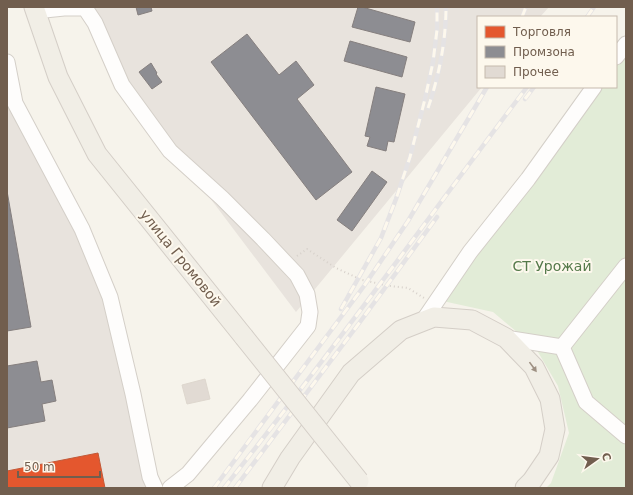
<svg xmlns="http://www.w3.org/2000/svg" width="633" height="495" font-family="'DejaVu Sans',sans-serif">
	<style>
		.industrial { fill: #e8e3dd }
		.green { fill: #e2ecd7 }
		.shops { fill: #e4572e; stroke: #c25938 }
		.industry { fill: #8d8d92; stroke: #857f7e }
		.building { fill: #e1dad3; stroke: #ded7ce }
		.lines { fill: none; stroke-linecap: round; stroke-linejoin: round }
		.minor-casing { stroke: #d4cfc8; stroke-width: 17 }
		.major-casing { stroke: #d4cec7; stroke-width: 21 }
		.path { stroke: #d7d1cb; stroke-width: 2; stroke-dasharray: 1 3; stroke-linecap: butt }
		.minor { stroke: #fefdfc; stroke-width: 15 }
		.major { stroke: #f1eee6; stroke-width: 19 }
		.rail-casing { stroke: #e5e3e4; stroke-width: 4.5 }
		.rail { stroke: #fdf8ed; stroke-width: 3; stroke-dasharray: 9; stroke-linecap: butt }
		.major-bridge-casing { stroke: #d4cec7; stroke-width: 21; stroke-linecap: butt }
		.major-bridge { stroke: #f1eee6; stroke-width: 19 }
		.oneway { fill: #9e9083 }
		.labels { text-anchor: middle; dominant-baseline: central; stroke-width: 4; stroke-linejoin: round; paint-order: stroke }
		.street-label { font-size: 14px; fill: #715e4e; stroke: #fdf8ed }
		.park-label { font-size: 14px; fill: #557a4b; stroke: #fdf8ed }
	</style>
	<rect width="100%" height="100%" fill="#f6f3eb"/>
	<g class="industrial">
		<path d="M 93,7 L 549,7 L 540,17 L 478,17 L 478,87 L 482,87 L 296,312 L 130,92 Z"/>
		<path d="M 7,88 L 80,236 L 107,300 L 147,488 L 7,488 Z"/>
	</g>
	<path class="green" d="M 626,46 L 626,488 L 546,488 L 551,483 L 569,433 L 558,386 L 535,347 L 493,312 L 438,300 L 595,87 L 616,87 L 616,60 Z"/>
	<path class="shops" d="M 98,453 L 105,488 L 7,488 L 7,471 Z"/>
	<g class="industry">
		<path d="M 136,7 L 151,7 L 152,11 L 138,15 Z"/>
		<path d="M 358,7 L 362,7 L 415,22 L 410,42 L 352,27 Z"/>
		<path d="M 247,34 L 279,75 L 296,61 L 314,85 L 297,99 L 352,172 L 316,200 L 211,62 Z"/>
		<path d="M 350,41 L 407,57 L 402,77 L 344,61 Z"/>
		<path d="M 151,63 L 157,73 L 156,74 L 162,82 L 152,89 L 139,72 Z"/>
		<path d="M 376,87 L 405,94 L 394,142 L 388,141 L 386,151 L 367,146 L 370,137 L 365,136 Z"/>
		<path d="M 372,171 L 387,182 L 352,231 L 337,220 Z"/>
		<path d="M 7,191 L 31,327 L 7,331 Z"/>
		<path d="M 37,361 L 41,382 L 52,380 L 56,401 L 42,404 L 45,421 L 7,428 L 7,366 Z"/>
	</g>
	<path class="building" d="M 205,379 L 210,399 L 187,404 L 182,385 Z"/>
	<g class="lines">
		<g class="minor-casing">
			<g id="minor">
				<path d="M 35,11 L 64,8 L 85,8 L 95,23 L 122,85 L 170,151 L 222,198 L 263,239 L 297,275 L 307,294 L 310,312 L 308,326 L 250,400 L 188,474 L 170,488"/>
				<path d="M 616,57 L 626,44"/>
				<path d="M 7,62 L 15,103 L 82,229 L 110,297 L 133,394 L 150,477 L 155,488"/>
				<path d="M 423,321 L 470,252 L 528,179 L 594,87"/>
				<path d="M 506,338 L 562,347 L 586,402 L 626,436"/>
				<path d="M 562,347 L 626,266"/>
			</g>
		</g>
		<g class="major-casing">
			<g id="major">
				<path d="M 34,7 L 58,77 L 97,154 L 244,337"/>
				<path d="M 272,488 L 290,458 L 351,373 L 401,330 L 434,317 L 472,320 L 506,338 L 534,367 L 550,399 L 555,429 L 549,456 L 532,481 L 525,488"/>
			</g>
		</g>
		<path class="path" d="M 297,256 L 307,249 L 336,268 L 362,280 L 390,286 L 408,288 L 424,298"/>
		<use href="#minor" class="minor"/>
		<use href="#major" class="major"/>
		<g class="rail-casing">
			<g id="rail">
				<path d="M 522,17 L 526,7"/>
				<path d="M 587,17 L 594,7"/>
				<path d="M 525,99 L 534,87"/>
				<path d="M 428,108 C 439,76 446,41 446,7"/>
				<path d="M 341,309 L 381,238 L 396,199 L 410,157 L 425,99 L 433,62 L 437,30 L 437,7"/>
				<path d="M 214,488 L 364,286 L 408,221 L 487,87"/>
				<path d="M 224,488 C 328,357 426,221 527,87"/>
				<path d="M 235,488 L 360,322 L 437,217"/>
			</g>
		</g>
		<use href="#rail" class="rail"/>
		<g class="major-bridge-casing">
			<path id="major-bridge" d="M 244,337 L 359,481"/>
		</g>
		<use href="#major-bridge" class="major-bridge"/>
	</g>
	<defs><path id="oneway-solid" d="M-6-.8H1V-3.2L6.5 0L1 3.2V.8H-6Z"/></defs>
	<use class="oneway" href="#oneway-solid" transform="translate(533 367) rotate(54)"/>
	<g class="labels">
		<g class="street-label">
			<text transform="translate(181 258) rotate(51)">улица Громовой</text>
		</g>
		<g class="park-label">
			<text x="552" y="266">СТ Урожай</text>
		</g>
	</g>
	<rect width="633" height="495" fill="none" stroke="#715e4e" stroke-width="16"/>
	<rect x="477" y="16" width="140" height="72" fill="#fdf8ed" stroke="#c5baad"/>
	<rect x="485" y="26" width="20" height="12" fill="#e4572e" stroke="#c5baad"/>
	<text x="513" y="36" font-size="12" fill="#715e4e">Торговля</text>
	<rect x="485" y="46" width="20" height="12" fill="#8d8d92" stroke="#c5baad"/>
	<text x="513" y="56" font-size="12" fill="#715e4e">Промзона</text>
	<rect x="485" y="66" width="20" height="12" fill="#e1dad3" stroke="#c5baad"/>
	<text x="513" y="76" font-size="12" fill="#715e4e">Прочее</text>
	<g transform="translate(597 459) rotate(76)" stroke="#fdf8ed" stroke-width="3" paint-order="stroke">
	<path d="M0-3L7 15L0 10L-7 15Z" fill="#715e4e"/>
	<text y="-6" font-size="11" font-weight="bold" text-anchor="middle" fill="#715e4e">С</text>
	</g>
	<path d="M18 471v6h82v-6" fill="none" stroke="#715e4e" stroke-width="2"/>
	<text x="24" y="471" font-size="12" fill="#715e4e" stroke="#fdf8ed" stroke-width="3" paint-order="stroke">50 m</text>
</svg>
